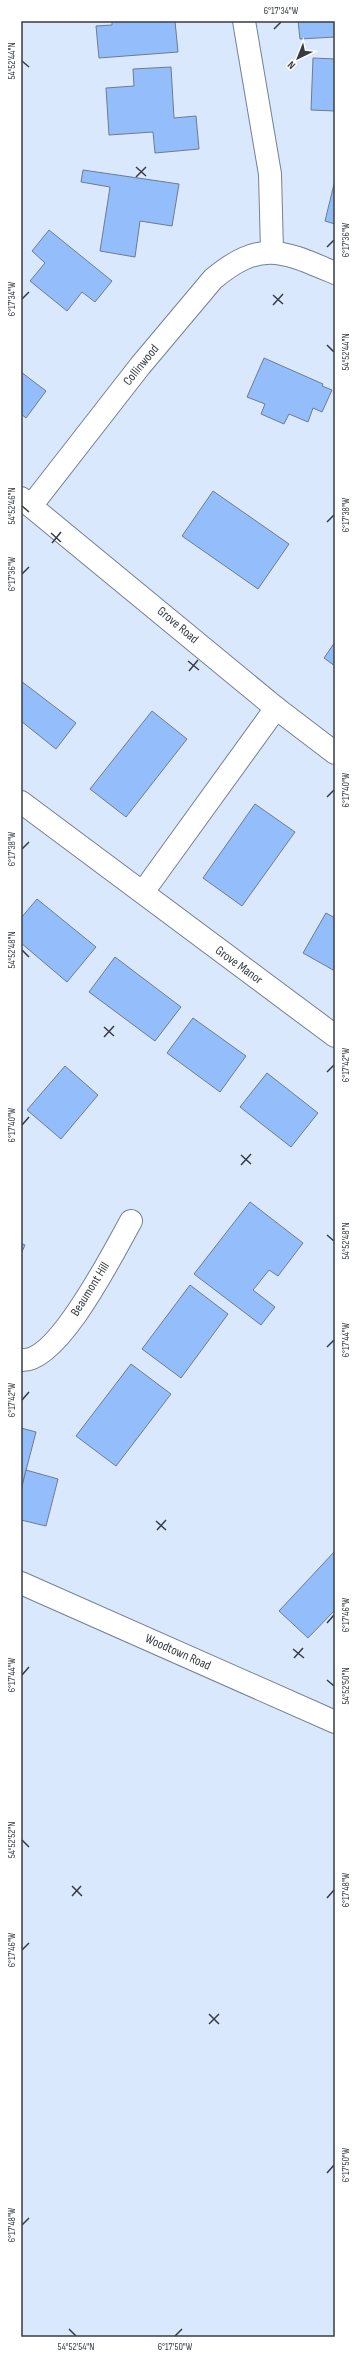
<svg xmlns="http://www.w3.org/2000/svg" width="356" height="2358" font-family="'Sofia Sans Condensed',sans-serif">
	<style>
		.building { fill: #94befb; stroke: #6e7b8d }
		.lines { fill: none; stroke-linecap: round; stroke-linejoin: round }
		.minor-casing { stroke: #748193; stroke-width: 24 }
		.tertiary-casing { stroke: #748193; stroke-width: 24 }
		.minor { stroke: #fff; stroke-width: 22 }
		.tertiary { stroke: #fff; stroke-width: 22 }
		.ticks { fill: none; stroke: #363c44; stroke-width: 1.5 }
		.labels { text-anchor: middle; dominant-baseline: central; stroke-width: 3.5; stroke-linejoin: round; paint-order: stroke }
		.street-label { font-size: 13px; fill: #363c44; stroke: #fff }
		.neatline { fill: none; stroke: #363c44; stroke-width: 1.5 }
		.ticks-label { font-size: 10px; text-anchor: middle; fill: #363c44 }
	</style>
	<rect width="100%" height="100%" fill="#dae8fd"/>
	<g class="building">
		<path d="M 112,21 L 175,21 L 178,52 L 99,58 L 96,26 L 112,25 Z"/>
		<path d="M 298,21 L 335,21 L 335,37 L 300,39 Z"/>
		<path d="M 313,58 L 335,59 L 335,111 L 311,110 Z"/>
		<path d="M 171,67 L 174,118 L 196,116 L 199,149 L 155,153 L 153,132 L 109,135 L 106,88 L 134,86 L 133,69 Z"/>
		<path d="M 83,170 L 179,184 L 172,226 L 140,221 L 135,257 L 100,251 L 110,187 L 81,182 Z"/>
		<path d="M 335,180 L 335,224 L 325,221 Z"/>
		<path d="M 49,230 L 112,281 L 95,302 L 82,292 L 67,311 L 30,281 L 45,263 L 32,251 Z"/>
		<path d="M 264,358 L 323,384 L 322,386 L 332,390 L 322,412 L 313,408 L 308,422 L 289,414 L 284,424 L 261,414 L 265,404 L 247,397 Z"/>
		<path d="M 21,372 L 46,391 L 26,418 L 21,414 Z"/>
		<path d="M 213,491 L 289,544 L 258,589 L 182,536 Z"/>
		<path d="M 335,642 L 335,666 L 324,658 Z"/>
		<path d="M 21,681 L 76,723 L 56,749 L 21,721 Z"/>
		<path d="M 152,711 L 187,739 L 126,817 L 90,789 Z"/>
		<path d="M 255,804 L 295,832 L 242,906 L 203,878 Z"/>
		<path d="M 37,899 L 96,947 L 67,982 L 21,943 L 21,918 Z"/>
		<path d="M 326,913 L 335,918 L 335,971 L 303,953 Z"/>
		<path d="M 115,957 L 181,1007 L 155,1041 L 89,992 Z"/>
		<path d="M 193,1018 L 246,1056 L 220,1092 L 167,1053 Z"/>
		<path d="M 65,1066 L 98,1095 L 61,1139 L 27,1110 Z"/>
		<path d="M 267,1073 L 318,1113 L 291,1147 L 240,1107 Z"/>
		<path d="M 250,1202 L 303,1243 L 278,1276 L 269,1270 L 253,1290 L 275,1307 L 261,1325 L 194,1274 Z"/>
		<path d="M 21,1243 L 25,1245 L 21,1254 Z"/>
		<path d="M 190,1285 L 228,1314 L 181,1378 L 142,1349 Z"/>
		<path d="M 131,1364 L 171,1394 L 116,1466 L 76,1436 Z"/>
		<path d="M 21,1428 L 36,1432 L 23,1482 L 21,1481 Z"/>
		<path d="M 26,1470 L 58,1479 L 46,1526 L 21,1520 L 21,1491 Z"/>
		<path d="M 335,1551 L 335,1610 L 308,1638 L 279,1611 Z"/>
	</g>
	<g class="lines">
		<g class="minor-casing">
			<g id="minor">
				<path d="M 244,21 L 270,174 L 272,251"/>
				<path d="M 31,506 L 140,366 L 213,279 C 261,239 283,251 335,273"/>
				<path d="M 21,802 L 335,1036"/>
				<path d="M 143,892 L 276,708"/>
				<path d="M 21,1360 C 58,1364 114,1251 131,1221"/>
				<path d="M 21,1583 L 335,1722"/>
			</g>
		</g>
		<g class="tertiary-casing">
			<path id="tertiary" d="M 21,498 L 276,708 L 335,753"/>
		</g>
		<use href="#minor" class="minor"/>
		<use href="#tertiary" class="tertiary"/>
	</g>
	<path class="ticks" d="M 274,29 L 281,22M 22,61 L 29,67M 136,167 L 146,176M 136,177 L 146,167M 327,247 L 334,240M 273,295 L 283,304M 22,299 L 29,292M 273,305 L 283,294M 327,345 L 334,352M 22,506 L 29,512M 327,522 L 334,515M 51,533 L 61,542M 52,543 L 61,532M 22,574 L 29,567M 188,661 L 199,670M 189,671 L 198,660M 327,797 L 334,790M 22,849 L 29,842M 22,950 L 29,957M 104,1027 L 114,1036M 104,1037 L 114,1026M 327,1072 L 334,1065M 22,1125 L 29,1117M 241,1155 L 251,1164M 241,1165 L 251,1154M 327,1235 L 334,1241M 327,1347 L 334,1340M 22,1400 L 29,1392M 156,1521 L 166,1530M 157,1530 L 166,1520M 327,1623 L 334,1615M 293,1649 L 304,1658M 294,1658 L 303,1648M 22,1675 L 29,1667M 327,1680 L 334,1686M 22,1840 L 29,1847M 72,1886 L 82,1896M 72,1896 L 81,1886M 327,1898 L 334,1890M 22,1950 L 29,1943M 209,2014 L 219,2024M 209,2024 L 219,2014M 327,2173 L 334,2165M 22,2225 L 29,2218M 69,2329 L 76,2336M 175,2336 L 182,2329"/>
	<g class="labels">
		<g class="street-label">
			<text transform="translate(141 365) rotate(-51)">Collinwood</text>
			<text transform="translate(178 625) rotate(40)">Grove Road</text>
			<text transform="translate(239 965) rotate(36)">Grove Manor</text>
			<text transform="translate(90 1289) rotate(-58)">Beaumont Hill</text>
			<text transform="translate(178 1652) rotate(24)">Woodtown Road</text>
		</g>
	</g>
	<rect width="356" height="2358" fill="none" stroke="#ffffff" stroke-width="44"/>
	<g transform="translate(298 58) rotate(223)" stroke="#ffffff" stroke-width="3" paint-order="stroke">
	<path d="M0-3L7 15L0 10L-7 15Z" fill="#363c44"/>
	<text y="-6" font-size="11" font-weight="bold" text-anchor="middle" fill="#363c44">N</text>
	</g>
	<rect x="22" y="22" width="312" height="2314" class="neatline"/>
	<g class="ticks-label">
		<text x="281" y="14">6°17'34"W</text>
		<text transform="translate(11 61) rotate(-90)" y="4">54°52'44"N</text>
		<text transform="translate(345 240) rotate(-90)" y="4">6°17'36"W</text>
		<text transform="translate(11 299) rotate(-90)" y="4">6°17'34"W</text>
		<text transform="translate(345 352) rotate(-90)" y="4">54°52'44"N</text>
		<text transform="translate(11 506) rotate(-90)" y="4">54°52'46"N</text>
		<text transform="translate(345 515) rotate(-90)" y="4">6°17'38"W</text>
		<text transform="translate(11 574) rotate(-90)" y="4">6°17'36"W</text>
		<text transform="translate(345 790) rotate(-90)" y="4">6°17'40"W</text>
		<text transform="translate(11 849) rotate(-90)" y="4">6°17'38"W</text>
		<text transform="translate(11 950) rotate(-90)" y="4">54°52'48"N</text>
		<text transform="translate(345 1065) rotate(-90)" y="4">6°17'42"W</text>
		<text transform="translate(11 1125) rotate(-90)" y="4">6°17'40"W</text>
		<text transform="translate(345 1241) rotate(-90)" y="4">54°52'48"N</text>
		<text transform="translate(345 1340) rotate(-90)" y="4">6°17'44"W</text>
		<text transform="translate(11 1400) rotate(-90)" y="4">6°17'42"W</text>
		<text transform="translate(345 1615) rotate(-90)" y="4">6°17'46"W</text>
		<text transform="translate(11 1675) rotate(-90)" y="4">6°17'44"W</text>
		<text transform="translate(345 1686) rotate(-90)" y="4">54°52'50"N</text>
		<text transform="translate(11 1840) rotate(-90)" y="4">54°52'52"N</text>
		<text transform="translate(345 1890) rotate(-90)" y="4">6°17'48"W</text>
		<text transform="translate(11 1950) rotate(-90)" y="4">6°17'46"W</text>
		<text transform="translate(345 2165) rotate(-90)" y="4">6°17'50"W</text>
		<text transform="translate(11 2225) rotate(-90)" y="4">6°17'48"W</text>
		<text x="76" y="2350">54°52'54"N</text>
		<text x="175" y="2350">6°17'50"W</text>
	</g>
</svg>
